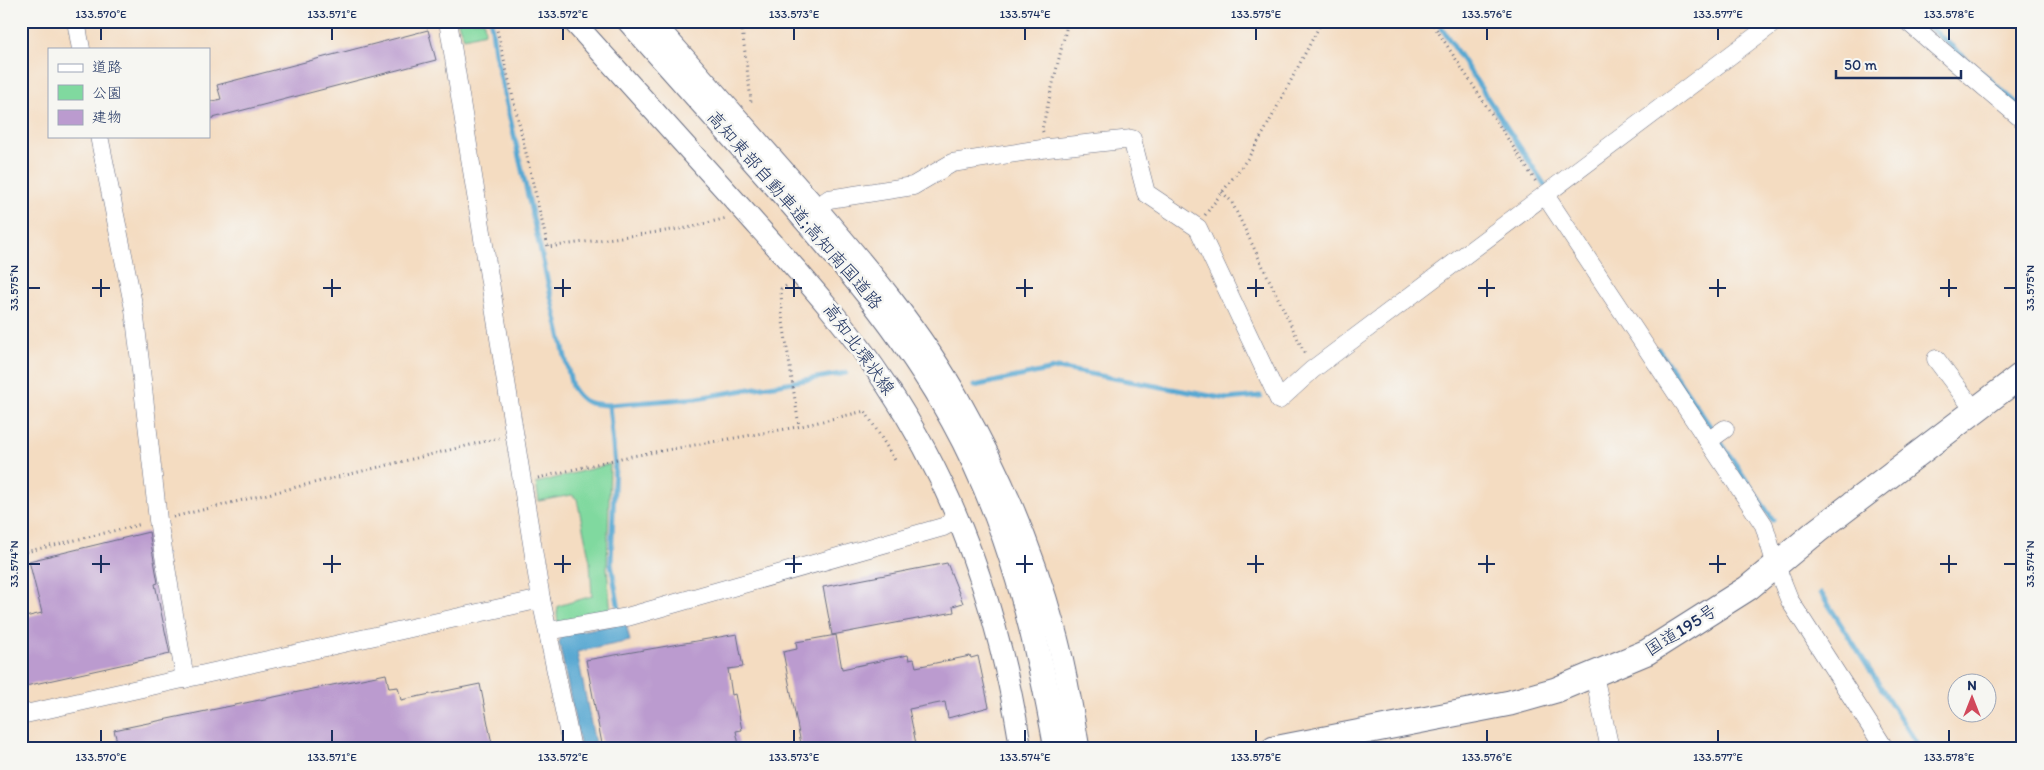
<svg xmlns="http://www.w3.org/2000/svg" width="2044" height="770" font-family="Itim,'Klee One',sans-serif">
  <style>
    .green { fill: #80d99f; stroke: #4e847e }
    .water { fill: #58a8d2; stroke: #3a6c98 }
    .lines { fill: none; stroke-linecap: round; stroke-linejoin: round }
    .stream { stroke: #58a8d2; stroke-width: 5 }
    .building { fill: #bb9bcf }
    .minor-casing { stroke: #676c81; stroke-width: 19 }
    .major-casing { stroke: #676c81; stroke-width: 23 }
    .highway-casing { stroke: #676c81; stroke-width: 27 }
    .path { stroke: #676c81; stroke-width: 3; stroke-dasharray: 1 4; stroke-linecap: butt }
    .minor { stroke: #fff; stroke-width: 18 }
    .major { stroke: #fff; stroke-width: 21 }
    .highway { stroke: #fff; stroke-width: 25 }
    .ticks { fill: none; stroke: #1b2f5e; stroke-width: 2 }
    .labels { text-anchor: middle; stroke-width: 5; stroke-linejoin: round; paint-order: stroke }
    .street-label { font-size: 18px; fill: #1b2f5e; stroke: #f6f6f2 }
    .neatline { fill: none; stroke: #1b2f5e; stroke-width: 2 }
    .ticks-label { font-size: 12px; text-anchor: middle; fill: #1b2f5e }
  </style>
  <rect width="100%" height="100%" fill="#f6f6f2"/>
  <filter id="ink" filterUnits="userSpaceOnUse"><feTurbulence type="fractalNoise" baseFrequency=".02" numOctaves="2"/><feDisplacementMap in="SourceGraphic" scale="10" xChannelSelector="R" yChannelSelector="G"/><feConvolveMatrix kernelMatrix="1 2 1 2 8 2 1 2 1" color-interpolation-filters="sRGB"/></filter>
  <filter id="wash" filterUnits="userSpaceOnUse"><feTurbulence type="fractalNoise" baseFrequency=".0096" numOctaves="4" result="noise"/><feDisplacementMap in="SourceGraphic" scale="20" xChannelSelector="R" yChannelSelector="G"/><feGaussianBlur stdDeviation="1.12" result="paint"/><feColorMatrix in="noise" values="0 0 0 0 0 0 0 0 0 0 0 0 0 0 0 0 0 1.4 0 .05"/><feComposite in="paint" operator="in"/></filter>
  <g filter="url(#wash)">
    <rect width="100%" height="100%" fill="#f4dcc1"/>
    <!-- green -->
    <g class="green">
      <path d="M457 21H484L485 33 464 38Z"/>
      <path d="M610 464 607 568 611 614 558 623 557 614 558 606 592 596 590 562 577 499 572 495 539 501 536 483Z"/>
    </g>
    <!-- water -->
    <path class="water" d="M626 623 630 641 577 652 596 749H581L559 642 562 634Z"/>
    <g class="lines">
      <!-- stream -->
      <g class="stream">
        <path d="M491 21 495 53 572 387C583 404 589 404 609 405L615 465 611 563 620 616"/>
        <path d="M1437 21 1548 190"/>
        <path d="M1923 21 2022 108"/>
        <path d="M1658 349 1773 520"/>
        <path d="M974 386 1058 368 1227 399 1260 396"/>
        <path d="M609 405 697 398 846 373"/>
        <path d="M1821 593 1920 749"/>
        <path d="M2014 749 2023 742"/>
      </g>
    </g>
    <g id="blocks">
      <!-- building -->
      <g class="building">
        <path d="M428 30 436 60 209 119V102L221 99 217 85Z"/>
        <path d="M149 532 158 583 155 584 170 654 21 687V618L42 613 29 561Z"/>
        <path d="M947 563 963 603 953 606 954 612 832 635 823 587Z"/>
        <path d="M737 634 743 667 728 669 732 695 735 694 742 730 736 731 740 749H603L586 660Z"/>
        <path d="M836 635 842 669 908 655 909 660 914 659 916 667 970 656 971 658 978 656 989 707 948 718 945 702 909 709 917 749H802L783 652 797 649 796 642Z"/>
        <path d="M386 674 389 688 398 687 401 700 480 684 493 749H119L114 730Z"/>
      </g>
    </g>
  </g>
  <g filter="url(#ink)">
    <use href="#blocks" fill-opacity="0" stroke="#676c81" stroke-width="1"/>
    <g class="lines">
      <!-- minor casing -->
      <g class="minor-casing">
        <g id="minor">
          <path d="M76 21 81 49"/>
          <path d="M448 21 541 599 572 749"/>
          <path d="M1907 21 2023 120"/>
          <path d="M99 136 134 309 158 520 185 679"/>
          <path d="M1545 195 1764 525 1776 566 1790 601 1885 749"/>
          <path d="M816 208 829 199 913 186 952 163 1048 148 1132 139 1146 193 1198 228 1279 400 1312 370 1776 21"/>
          <path d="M1936 359 1975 411"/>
          <path d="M1708 441 1725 429"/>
          <path d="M548 631 627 617 943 527 958 519"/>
          <path d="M1594 675 1610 749"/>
          <path d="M21 715 541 599"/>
        </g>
      </g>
      <!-- major casing -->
      <g class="major-casing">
        <g id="major">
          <path d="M573 21C631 85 688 149 746 213 796 269 846 323 887 386 960 495 1001 621 1021 749"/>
          <path d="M652 21C705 82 759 142 812 203 866 266 921 330 961 403 1001 474 1034 551 1055 630 1066 669 1072 709 1079 749"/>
        </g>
      </g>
      <!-- highway casing -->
      <g class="highway-casing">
        <g id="highway">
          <path d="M630 21C676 73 722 125 768 176 836 253 903 330 953 420 1009 521 1037 636 1057 749"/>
          <path d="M1274 749 1510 703 1556 690 1647 652 1748 588 1817 531 2023 374"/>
        </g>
      </g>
      <!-- path -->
      <g class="path">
        <path d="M495 21 548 247 687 228 727 218"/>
        <path d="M741 21 751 100 750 105"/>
        <path d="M1431 21 1536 182"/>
        <path d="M1043 132 1042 129 1068 21"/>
        <path d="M1222 192 1231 201 1237 213 1306 356"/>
        <path d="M1205 215 1248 158 1264 132 1322 21"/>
        <path d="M786 286 781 289 782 315 799 426"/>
        <path d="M538 478 621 458 797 427 865 411 895 460"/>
        <path d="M173 517 499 438"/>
        <path d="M21 553 142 524"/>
      </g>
      <!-- minor -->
      <use href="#minor" class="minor"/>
      <!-- major -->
      <use href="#major" class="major"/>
      <!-- highway -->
      <use href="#highway" class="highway"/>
    </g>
  </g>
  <!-- ticks -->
  <path class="ticks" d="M101 28V40M332 28V40M563 28V40M794 28V40M1025 28V40M1256 28V40M1487 28V40M1718 28V40M1949 28V40M101 279V297M332 279V297M563 279V297M794 279V297M1025 279V297M1256 279V297M1487 279V297M1718 279V297M1949 279V297M28 288H40M92 288H110M323 288H341M554 288H571M785 288H802M1016 288H1033M1247 288H1264M1478 288H1495M1709 288H1726M1940 288H1957M2004 288H2016M101 555V573M332 555V573M563 555V573M794 555V573M1025 555V573M1256 555V573M1487 555V573M1718 555V573M1949 555V573M28 564H40M92 564H110M323 564H341M554 564H571M785 564H802M1016 564H1033M1247 564H1264M1478 564H1495M1709 564H1726M1940 564H1957M2004 564H2016M101 730V742M332 730V742M563 730V742M794 730V742M1025 730V742M1256 730V742M1487 730V742M1718 730V742M1949 730V742"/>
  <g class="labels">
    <!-- street labels -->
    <g class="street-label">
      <text transform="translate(795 210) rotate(49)" y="6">高知東部自動車道;高知南国道路</text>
      <text transform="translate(859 349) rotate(54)" y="6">高知北環状線</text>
      <text transform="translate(1681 630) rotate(-32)" y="6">国道195号</text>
    </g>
  </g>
  <!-- margin -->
  <rect width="2044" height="770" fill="none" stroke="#f6f6f2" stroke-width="55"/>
  <!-- legend -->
  <rect x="48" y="48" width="162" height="90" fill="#f6f6f2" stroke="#9ea6b7"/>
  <rect x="58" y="64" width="25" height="8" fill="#ffffff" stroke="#9ea6b7"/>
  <text x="92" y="72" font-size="15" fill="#1b2f5e">道路</text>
  <rect x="58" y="85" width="25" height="15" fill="#80d99f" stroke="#9ea6b7"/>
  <text x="92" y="98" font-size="15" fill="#1b2f5e">公園</text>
  <rect x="58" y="110" width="25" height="15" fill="#bb9bcf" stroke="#9ea6b7"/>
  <text x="92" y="122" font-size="15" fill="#1b2f5e">建物</text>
  <!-- north arrow -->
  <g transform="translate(1972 698)"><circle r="24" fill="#f6f6f2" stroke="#9ea6b7"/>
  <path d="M0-4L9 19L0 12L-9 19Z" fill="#d1495b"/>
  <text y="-8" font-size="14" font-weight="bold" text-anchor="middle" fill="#1b2f5e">N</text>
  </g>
  <!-- scale -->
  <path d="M1836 70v8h125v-8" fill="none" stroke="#1b2f5e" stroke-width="2.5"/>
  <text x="1844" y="70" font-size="15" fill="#1b2f5e" stroke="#f6f6f2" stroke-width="4" paint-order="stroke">50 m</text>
  <rect x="28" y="28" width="1988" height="714" class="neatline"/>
  <g class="ticks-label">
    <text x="101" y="18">133.570°E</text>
    <text x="332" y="18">133.571°E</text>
    <text x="563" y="18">133.572°E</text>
    <text x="794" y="18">133.573°E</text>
    <text x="1025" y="18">133.574°E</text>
    <text x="1256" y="18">133.575°E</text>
    <text x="1487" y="18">133.576°E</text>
    <text x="1718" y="18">133.577°E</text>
    <text x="1949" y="18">133.578°E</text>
    <text transform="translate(14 288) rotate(-90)" y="4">33.575°N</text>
    <text transform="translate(2030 288) rotate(-90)" y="4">33.575°N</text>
    <text transform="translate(14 564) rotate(-90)" y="4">33.574°N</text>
    <text transform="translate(2030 564) rotate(-90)" y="4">33.574°N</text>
    <text x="101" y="761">133.570°E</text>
    <text x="332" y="761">133.571°E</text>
    <text x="563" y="761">133.572°E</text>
    <text x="794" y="761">133.573°E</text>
    <text x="1025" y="761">133.574°E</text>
    <text x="1256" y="761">133.575°E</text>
    <text x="1487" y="761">133.576°E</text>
    <text x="1718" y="761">133.577°E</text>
    <text x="1949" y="761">133.578°E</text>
  </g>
</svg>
